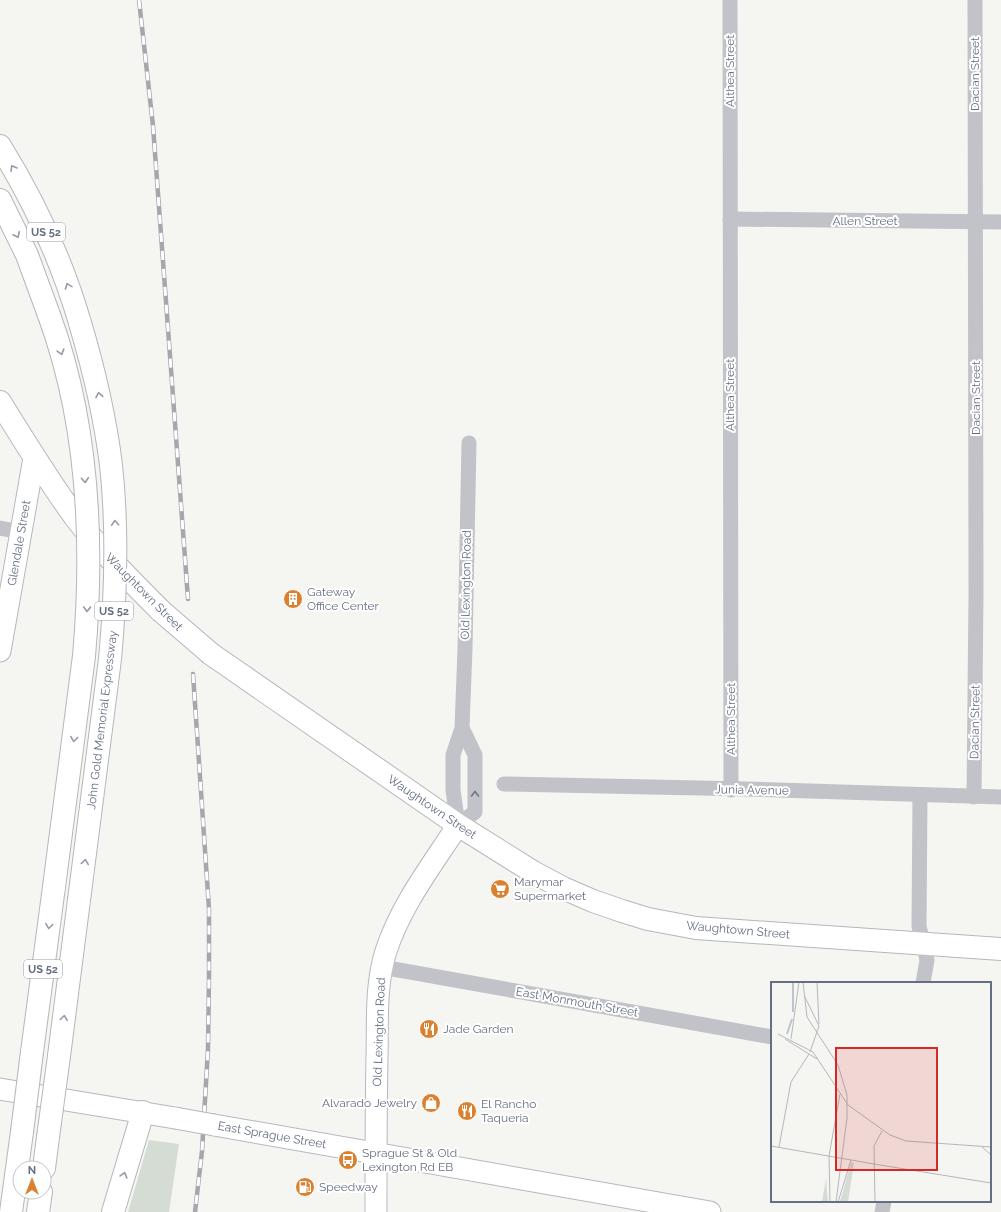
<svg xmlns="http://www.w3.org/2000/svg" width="1001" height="1212" font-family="Raleway,sans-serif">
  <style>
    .green { fill: #d5dcd4 }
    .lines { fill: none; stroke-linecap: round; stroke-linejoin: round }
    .secondary-casing { stroke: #b6b8be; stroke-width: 23 }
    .primary-casing { stroke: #b4b7bc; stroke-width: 24 }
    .highway-casing { stroke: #b4b6ba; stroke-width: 24 }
    .street { stroke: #c1c3c8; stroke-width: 15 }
    .secondary { stroke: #fff; stroke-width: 21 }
    .primary { stroke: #fff; stroke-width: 22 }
    .highway { stroke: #fff; stroke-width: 22 }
    .rail-casing { stroke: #a4a7ae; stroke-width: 4.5 }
    .rail { stroke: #fff; stroke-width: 3; stroke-dasharray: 9; stroke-linecap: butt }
    .secondary-bridge-casing { stroke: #b6b8be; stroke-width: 23; stroke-linecap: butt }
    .primary-bridge-casing { stroke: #b4b7bc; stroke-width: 24; stroke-linecap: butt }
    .highway-bridge-casing { stroke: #b4b6ba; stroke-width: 24; stroke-linecap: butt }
    .secondary-bridge { stroke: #fff; stroke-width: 21 }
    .primary-bridge { stroke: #fff; stroke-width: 22 }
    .highway-bridge { stroke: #fff; stroke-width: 22 }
    .oneway { stroke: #949aa8 }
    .oneway2 { stroke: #6b7386 }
    .labels { text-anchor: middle; stroke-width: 4; stroke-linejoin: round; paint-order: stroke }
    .shield { fill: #fff; stroke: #949aa8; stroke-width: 1 }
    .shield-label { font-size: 11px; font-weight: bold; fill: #666f82 }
    .street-label { font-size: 12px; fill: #666f82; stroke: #fff }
    .poi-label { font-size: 12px; fill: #666f82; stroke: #fff; text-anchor: start }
    .inset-river { fill: none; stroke: #bdc4cc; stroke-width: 2 }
    .inset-road { fill: none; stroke: #b3b8be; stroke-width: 1 }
    .view { fill: #d62828; fill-opacity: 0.15; stroke: #d62828; stroke-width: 2 }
    .inset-edge { fill: none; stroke: #666f82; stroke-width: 2 }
  </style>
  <rect width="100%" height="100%" fill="#f5f6f2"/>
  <!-- green -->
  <path class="green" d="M149 1140 179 1144 169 1212H128Z"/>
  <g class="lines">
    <!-- secondary casing -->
    <g class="secondary-casing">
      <g id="secondary">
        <path d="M0 651 34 458"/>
        <path d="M0 1089 175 1118"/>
        <path d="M214 1125 710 1212"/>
        <path d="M376 1212C376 1160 376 1109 377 1057 378 1022 375 986 386 951 401 905 432 865 458 825"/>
      </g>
    </g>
    <!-- primary casing -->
    <g class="primary-casing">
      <g id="primary">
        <path d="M0 402C24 441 48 480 75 517 101 551 131 581 161 611"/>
        <path d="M211 654 458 825 533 872 563 888 593 901 622 911 648 919 696 928 1001 949"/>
      </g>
    </g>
    <!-- highway casing -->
    <g class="highway-casing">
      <g id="highway">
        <path d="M0 146C34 201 62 261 80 323"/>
        <path d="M0 200 27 255 49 315"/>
        <path d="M32 1052 54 887"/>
        <path d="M59 1056 79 900"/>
        <path d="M44 1168 48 1137"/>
        <path d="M11 1212 22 1132"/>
        <path d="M38 1212 41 1192"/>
        <path d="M113 1212 143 1112"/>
      </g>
    </g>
    <!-- street -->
    <g class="street">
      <path d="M730 0 731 790"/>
      <path d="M730 219 1001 222"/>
      <path d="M0 528 21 532"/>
      <path d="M462 728 475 755V812L458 825 453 790V755L462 728 465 649 469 443"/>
      <path d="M504 784 747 789 1001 797"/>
      <path d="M920 795 919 926 927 960 923 983"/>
      <path d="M974 797 976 595 975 0"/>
      <path d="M382 967 772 1037"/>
      <path d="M882 1212 884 1201"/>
    </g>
    <!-- secondary -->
    <use href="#secondary" class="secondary"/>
    <!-- primary -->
    <use href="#primary" class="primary"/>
    <!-- highway -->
    <use href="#highway" class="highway"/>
    <!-- rail casing -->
    <g class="rail-casing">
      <g id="rail">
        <path d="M139 0 153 126 188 599"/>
        <path d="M193 674 209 909V976L208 1049 202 1151 195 1212"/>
      </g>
    </g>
    <!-- rail -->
    <use href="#rail" class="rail"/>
    <!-- secondary-bridge casing -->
    <g class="secondary-bridge-casing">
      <path id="secondary-bridge" d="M175 1118 214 1125"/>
    </g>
    <!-- primary-bridge casing -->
    <g class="primary-bridge-casing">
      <path id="primary-bridge" d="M161 611 211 654"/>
    </g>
    <!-- highway-bridge casing -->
    <g class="highway-bridge-casing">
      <g id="highway-bridge">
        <path d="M49 315C89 424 94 542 84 656L54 887"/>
        <path d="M79 900 110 659C116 594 118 529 111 465 105 417 94 370 80 323"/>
        <path d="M22 1132 32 1052"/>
        <path d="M48 1137 59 1056"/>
      </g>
    </g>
    <!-- secondary-bridge -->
    <use href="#secondary-bridge" class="secondary-bridge"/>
    <!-- primary-bridge -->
    <use href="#primary-bridge" class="primary-bridge"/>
    <!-- highway-bridge -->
    <use href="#highway-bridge" class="highway-bridge"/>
  </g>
  <!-- one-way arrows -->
  <defs><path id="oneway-chevron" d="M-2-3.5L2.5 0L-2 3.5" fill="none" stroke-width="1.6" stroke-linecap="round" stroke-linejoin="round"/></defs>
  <g class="oneway">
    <use href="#oneway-chevron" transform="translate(13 168) rotate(-120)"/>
    <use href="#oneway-chevron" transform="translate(17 235) rotate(64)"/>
    <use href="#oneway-chevron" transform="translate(68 286) rotate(-110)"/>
    <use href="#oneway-chevron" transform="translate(61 352) rotate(74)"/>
    <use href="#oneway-chevron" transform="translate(99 395) rotate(-101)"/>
    <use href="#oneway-chevron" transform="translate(85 480) rotate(86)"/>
    <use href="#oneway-chevron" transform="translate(115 523) rotate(-93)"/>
    <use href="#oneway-chevron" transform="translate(87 609) rotate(92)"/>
    <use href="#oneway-chevron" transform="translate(74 739) rotate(98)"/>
    <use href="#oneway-chevron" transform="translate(85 862) rotate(-82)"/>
    <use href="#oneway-chevron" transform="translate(49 926) rotate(98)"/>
    <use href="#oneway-chevron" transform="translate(64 1018) rotate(-82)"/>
    <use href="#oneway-chevron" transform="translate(124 1175) rotate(-74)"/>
  </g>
  <use class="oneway2" href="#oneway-chevron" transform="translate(475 794) rotate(-90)"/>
  <!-- icons -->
  <defs>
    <g id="building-disc" transform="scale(1)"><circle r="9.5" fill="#d98130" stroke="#fff"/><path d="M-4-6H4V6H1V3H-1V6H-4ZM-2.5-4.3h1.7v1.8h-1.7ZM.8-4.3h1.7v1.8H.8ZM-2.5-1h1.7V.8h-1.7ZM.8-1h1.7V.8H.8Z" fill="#fff"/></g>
    <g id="supermarket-disc" transform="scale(1)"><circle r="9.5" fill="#d98130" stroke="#fff"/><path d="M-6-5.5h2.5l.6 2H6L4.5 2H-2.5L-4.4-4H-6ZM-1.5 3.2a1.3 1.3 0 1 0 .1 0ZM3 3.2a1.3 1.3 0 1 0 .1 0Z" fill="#fff"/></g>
    <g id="restaurant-disc" transform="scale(1)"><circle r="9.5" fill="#d98130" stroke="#fff"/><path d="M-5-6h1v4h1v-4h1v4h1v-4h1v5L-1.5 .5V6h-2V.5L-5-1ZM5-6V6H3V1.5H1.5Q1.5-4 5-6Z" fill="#fff"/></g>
    <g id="shop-disc" transform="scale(1)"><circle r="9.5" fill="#d98130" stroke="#fff"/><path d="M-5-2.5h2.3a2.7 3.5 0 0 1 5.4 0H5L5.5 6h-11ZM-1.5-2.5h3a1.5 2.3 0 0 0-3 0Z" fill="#fff"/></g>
    <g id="bus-disc" transform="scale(1)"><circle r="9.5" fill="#d98130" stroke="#fff"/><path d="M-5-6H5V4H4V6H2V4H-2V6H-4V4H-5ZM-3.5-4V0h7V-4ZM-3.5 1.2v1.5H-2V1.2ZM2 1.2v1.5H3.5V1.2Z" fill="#fff"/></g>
    <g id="fuel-disc" transform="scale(1)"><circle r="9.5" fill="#d98130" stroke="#fff"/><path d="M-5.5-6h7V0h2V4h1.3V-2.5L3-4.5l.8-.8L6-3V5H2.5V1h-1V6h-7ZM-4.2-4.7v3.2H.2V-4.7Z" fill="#fff"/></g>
  </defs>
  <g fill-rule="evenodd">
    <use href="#building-disc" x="293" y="599"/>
    <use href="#supermarket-disc" x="500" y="889"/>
    <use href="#restaurant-disc" x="429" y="1029"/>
    <use href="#shop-disc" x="431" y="1103"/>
    <use href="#restaurant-disc" x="467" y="1111"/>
    <use href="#bus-disc" x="348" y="1160"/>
    <use href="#fuel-disc" x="305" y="1187"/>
  </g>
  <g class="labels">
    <!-- shield labels -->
    <g class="shield">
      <rect x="27" y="223" width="38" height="18" rx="3"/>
      <rect x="95" y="602" width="38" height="18" rx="3"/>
      <rect x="24" y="960" width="38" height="18" rx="3"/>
    </g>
    <g class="shield-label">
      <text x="46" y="236">US 52</text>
      <text x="114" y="615">US 52</text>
      <text x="43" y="973">US 52</text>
    </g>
    <!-- street labels -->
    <g class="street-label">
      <text transform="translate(730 71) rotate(-90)" y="4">Althea Street</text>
      <text transform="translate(975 74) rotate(-90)" y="4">Dacian Street</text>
      <text x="865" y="225">Allen Street</text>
      <text transform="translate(730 395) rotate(-90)" y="4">Althea Street</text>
      <text transform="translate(976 398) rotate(-90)" y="4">Dacian Street</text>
      <text transform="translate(19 543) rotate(-80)" y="4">Glendale Street</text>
      <text transform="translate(466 585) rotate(-89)" y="4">Old Lexington Road</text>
      <text transform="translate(144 592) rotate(45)" y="4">Waughtown Street</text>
      <text transform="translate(731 719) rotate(-90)" y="4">Althea Street</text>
      <text transform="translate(102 720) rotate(-83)" y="4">John Gold Memorial Expressway</text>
      <text transform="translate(975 722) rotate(-89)" y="4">Dacian Street</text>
      <text transform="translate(752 790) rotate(1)" y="4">Junia Avenue</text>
      <text transform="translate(432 807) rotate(34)" y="4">Waughtown Street</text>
      <text transform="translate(738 930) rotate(5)" y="4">Waughtown Street</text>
      <text transform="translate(577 1002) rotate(10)" y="4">East Monmouth Street</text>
      <text transform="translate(379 1032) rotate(-88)" y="4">Old Lexington Road</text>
      <text transform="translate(272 1135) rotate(10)" y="4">East Sprague Street</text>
    </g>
    <!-- poi labels -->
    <g class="poi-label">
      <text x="307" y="596">Gateway<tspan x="307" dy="14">Office Center</tspan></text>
      <text x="514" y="886">Marymar<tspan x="514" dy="14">Supermarket</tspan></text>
      <text x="443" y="1033">Jade Garden</text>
      <text x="417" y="1107" text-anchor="end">Alvarado Jewelry</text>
      <text x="481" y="1108">El Rancho<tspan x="481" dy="14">Taqueria</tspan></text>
      <text x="362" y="1157">Sprague St &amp; Old<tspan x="362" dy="14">Lexington Rd EB</tspan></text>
      <text x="319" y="1191">Speedway</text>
    </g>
  </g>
  <!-- overview -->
  <g transform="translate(771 982)">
    <rect width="220" height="220" fill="#f5f6f2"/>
    <path d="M80 180 83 181 77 220H69ZM55 196 57 220H51Z" fill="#d5dcd4"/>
    <path class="inset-river" d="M22 30V0M16 52 21 37"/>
    <path class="inset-road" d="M32 0 36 35 67 83 76 113V136L65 220M46 0 48 42M34 15 48 44M7 52 42 70 77 123 119 153 135 159 220 165M14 57 46 77M20 57 28 0M39 70 48 44M0 164 103 182M8 165 20 100 38 72M211 165 220 173M58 174 69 112M58 174 59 220M103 182 220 201M67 220 80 178M104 220 103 164 111 149"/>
    <path class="view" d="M65 66H166V188H65Z"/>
    <rect width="220" height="220" class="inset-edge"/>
  </g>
  <!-- north arrow -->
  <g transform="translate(32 1180)"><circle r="19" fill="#ffffff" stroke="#c2c5cd"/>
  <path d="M0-3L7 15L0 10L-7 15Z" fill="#d98130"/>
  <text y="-6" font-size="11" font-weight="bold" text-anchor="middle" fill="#666f82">N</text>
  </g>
</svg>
